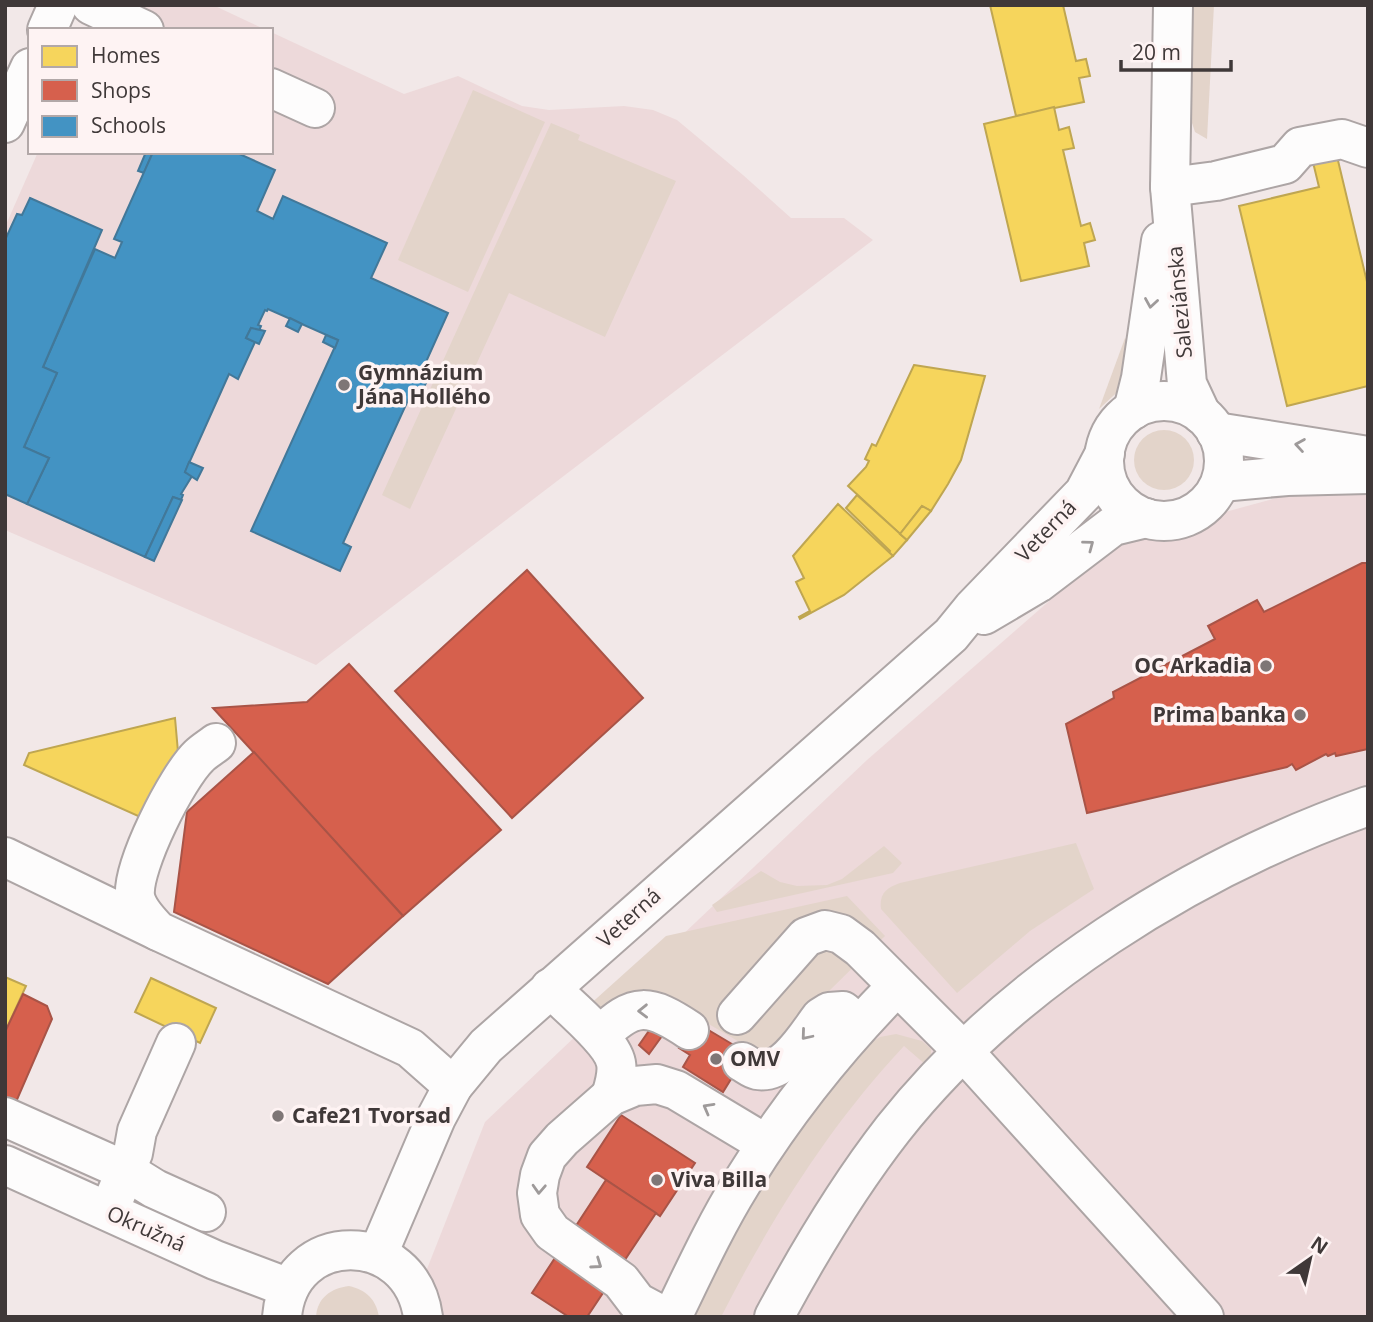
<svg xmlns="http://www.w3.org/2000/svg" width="1373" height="1322" font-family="'Open Sans',sans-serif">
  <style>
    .built { fill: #edd9da }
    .green { fill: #e3d4ca }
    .homes { fill: #f6d55c; stroke: #bfa651; stroke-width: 2 }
    .shops { fill: #d6604d; stroke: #a95447; stroke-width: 2 }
    .schools { fill: #4393c3; stroke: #427899; stroke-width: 2 }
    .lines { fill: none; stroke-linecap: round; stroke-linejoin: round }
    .minor-casing { stroke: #ada5a5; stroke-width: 42 }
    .minor { stroke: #fdfcfc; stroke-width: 38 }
    .oneway { stroke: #9e9a9a }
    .poi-dot { fill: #7e7676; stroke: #fef3f3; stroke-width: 2.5 }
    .labels { text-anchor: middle; stroke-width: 7; stroke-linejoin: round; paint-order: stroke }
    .street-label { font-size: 21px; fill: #3f3838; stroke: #fef3f3 }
    .poi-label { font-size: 21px; font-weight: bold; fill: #3f3838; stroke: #fef3f3; text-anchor: start }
  </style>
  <rect width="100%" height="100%" fill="#f2e8e8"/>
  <!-- built -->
  <g class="built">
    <path d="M108 5H213L266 30H96Z"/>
    <path d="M271 32 404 94 458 76 522 106 549 110 624 106 653 110 677 120 743 175 791 218H844L873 240 316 665 5 530V227L38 152H271Z"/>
    <path d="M1368 486V1317H408L485 1122 867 760 1118 541 1299 492Z"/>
  </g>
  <!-- green -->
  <g class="green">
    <path d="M1190 5H1214L1207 139 1195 132 1191 120Z"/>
    <path d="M473 90 545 122 468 292 398 260Z"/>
    <path d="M551 123 580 135 578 140 676 181 605 337 509 293 410 509 382 495Z"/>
    <path d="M1125 338 1135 352 1125 385 1099 409Z"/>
    <circle cx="1164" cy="460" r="30"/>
    <path d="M1076 843 1094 889 1030 931 957 993 881 909C879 894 886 888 900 883Z"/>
    <path d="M884 846 902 863 893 873 717 912 712 905 761 871 780 882 797 886 827 885 842 879Z"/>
    <path d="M847 896 885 936 829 991 775 1054H760L683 1009 599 1018 587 1007 666 936Z"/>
    <path d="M896 1034 922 1041 931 1049V1057L926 1065 904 1046C829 1126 771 1219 721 1317H693L739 1225 790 1145 853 1060 867 1045 880 1037Z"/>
    <path d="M349 1286C366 1290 376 1299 379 1317H316C317 1298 331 1288 349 1286Z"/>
  </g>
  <!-- homes -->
  <g class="homes">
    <path d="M1063 5 1076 61 1086 59 1090 76 1079 78 1084 102 1016 116 990 5Z"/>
    <path d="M1054 107 1059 130 1069 127 1074 148 1063 150 1081 226 1090 223 1095 240 1084 243 1089 266 1021 281 984 124Z"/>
    <path d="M1335 148 1368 286V386L1287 406 1239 206 1319 187 1311 154Z"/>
    <path d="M914 365 985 376 961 460 948 484 931 511 922 506 900 534 848 486 866 467 869 461 865 459 872 444 876 446Z"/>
    <path d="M857 495 907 540 893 556 889 553 890 551 846 508Z"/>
    <path d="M838 504 893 556 844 595 800 619 799 617 810 611 796 582 804 578 793 556Z"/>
    <path d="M922 506 931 511 907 540 900 534Z"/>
    <path d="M175 718 178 752 147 820 24 765 29 753Z"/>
    <path d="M5 977 26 986 5 1032Z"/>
    <path d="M151 978 216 1008 200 1043 135 1012Z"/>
  </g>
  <!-- shops -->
  <g class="shops">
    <path d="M1362 563H1368V749L1336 756 1335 753 1328 756 1326 754 1296 770 1292 764 1287 767 1087 813 1066 724 1114 698 1113 692 1215 639 1208 626 1257 600 1264 612Z"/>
    <path d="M527 570 643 698 512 818 395 691Z"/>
    <path d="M349 664 501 830 403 916 213 708 307 702Z"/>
    <path d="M254 752 403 916 328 984 174 912 187 812Z"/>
    <path d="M23 994 47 1006 52 1019 16 1102 5 1097V1032Z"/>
    <path d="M695 1022 747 1053 723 1092 683 1067 690 1055 679 1048Z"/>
    <path d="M651 1028 662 1036 649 1054 639 1045Z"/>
    <path d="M621 1115 695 1163 660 1216 587 1167Z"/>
    <path d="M606 1180 656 1213 587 1317H569L532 1293Z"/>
  </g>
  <!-- schools -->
  <g class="schools">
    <path d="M146 152H153L144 173 138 171Z"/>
    <path d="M153 152H235L275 170 257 211 273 219 283 196 387 243 371 278 448 313 421 373 429 377 417 401 409 398 343 543 351 547 340 571 251 531 338 340 268 309 267 311 265 310 258 325 261 326 259 331 251 328 246 338 255 342 238 379 229 374 185 472 192 476 181 494 183 495 181 500 173 497 145 557 27 504 49 458 24 447 57 373 43 367 95 249 115 258 122 242 114 239Z"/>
    <path d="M30 198 102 230 43 367 57 373 24 447 49 458 27 504 5 494V240L17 214 22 215Z"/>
    <path d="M290 318 302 324 298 332 286 326Z"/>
    <path d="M251 328 265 331 259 344 246 338Z"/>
    <path d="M326 335 338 340 335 348 323 342Z"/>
    <path d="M189 462 203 468 197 480 185 472Z"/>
    <path d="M173 497 182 500 154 561 145 557Z"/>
  </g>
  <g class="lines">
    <!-- minor casing -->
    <g class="minor-casing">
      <g id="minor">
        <path d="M91 5 144 30"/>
        <path d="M1173 5 1170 187 1187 384 1201 414"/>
        <path d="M47 30 58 5"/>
        <path d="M271 88 315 108"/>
        <path d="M5 123 30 68"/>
        <path d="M1170 187 1216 181 1285 164 1300 147 1342 139 1368 148"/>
        <circle cx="1164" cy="461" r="60"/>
        <path d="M1133 410 1141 378 1161 241"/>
        <path d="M1216 432 1368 456"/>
        <path d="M1221 482 1287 476 1368 474"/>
        <path d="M984 615 1038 583 1113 526 1146 518"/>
        <path d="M216 743C211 747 204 751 199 756 177 777 132 866 135 896 137 910 149 921 158 931L410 1048 453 1086"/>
        <path d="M5 857 158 931"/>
        <path d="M550 988C567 1005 612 1041 616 1063 618 1074 614 1086 611 1096"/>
        <path d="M737 1015 806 937 825 930 841 934 860 948 964 1052 1204 1317"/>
        <path d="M600 1036C634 1001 650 1004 689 1030"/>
        <path d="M742 1062C746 1064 752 1069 757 1070 785 1075 807 1035 821 1017L829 1012 843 1011 859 1025"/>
        <path d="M5 1117 126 1171 155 1189 206 1212"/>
        <path d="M5 1165 215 1260 289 1288"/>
        <path d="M116 1194 133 1153 137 1131 176 1043"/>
        <path d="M378 1254 436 1118 453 1086 486 1046 951 635 973 608 1084 493 1105 453"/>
        <path d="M282 1317C289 1228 411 1228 423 1317"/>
        <path d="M665 1317 637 1302 621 1281 552 1232 540 1215 537 1193 540 1175 547 1156 562 1139 611 1096 635 1086 657 1084 676 1090 766 1144"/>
        <path d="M672 1317C694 1272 715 1226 741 1184 785 1112 838 1046 897 986"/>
        <path d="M774 1317C809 1252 847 1188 893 1129 1009 982 1192 868 1368 806"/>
      </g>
    </g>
    <!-- minor -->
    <use href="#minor" class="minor"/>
  </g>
  <!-- one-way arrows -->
  <defs><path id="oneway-chevron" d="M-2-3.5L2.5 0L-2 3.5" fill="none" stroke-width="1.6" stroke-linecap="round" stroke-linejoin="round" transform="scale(1.75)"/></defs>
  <g class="oneway">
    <use href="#oneway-chevron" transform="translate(1151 303) rotate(99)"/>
    <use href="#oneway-chevron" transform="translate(1300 445) rotate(-171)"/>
    <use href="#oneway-chevron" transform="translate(1089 545) rotate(-37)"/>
    <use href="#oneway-chevron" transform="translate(643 1011) rotate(179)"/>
    <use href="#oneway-chevron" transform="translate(806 1035) rotate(130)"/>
    <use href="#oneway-chevron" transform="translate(708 1108) rotate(-151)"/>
    <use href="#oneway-chevron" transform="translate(539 1189) rotate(93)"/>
    <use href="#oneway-chevron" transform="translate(597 1264) rotate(35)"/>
  </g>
  <!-- markers -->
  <g class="poi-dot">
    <circle cx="344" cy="385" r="7"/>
    <circle cx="1266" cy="666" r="7"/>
    <circle cx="1300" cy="715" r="7"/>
    <circle cx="716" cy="1059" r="7"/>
    <circle cx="278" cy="1116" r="7"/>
    <circle cx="657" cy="1180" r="7"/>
  </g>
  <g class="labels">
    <!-- street labels -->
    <g class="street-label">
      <text transform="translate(1180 302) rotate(-95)" y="7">Saleziánska</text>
      <text transform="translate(1046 531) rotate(-46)" y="7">Veterná</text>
      <text transform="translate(629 918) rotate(-42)" y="7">Veterná</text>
      <text transform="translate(146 1229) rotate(24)" y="7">Okružná</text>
    </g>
    <!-- poi labels -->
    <g class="poi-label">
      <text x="358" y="380">Gymnázium<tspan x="358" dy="24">Jána Hollého</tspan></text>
      <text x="1252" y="673" text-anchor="end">OC Arkadia</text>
      <text x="1286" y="722" text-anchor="end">Prima banka</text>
      <text x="730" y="1066">OMV</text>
      <text x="292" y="1123">Cafe21 Tvorsad</text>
      <text x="671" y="1187">Viva Billa</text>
    </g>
  </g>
  <!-- border -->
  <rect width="1373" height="1322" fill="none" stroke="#3f3838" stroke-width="14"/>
  <!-- legend -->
  <rect x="28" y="28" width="245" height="126" fill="#fef3f3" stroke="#b2a8a8" stroke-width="2"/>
  <rect x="42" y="46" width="35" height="21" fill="#f6d55c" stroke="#b2a8a8" stroke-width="2"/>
  <text x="91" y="63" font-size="21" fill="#3f3838">Homes</text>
  <rect x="42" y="80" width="35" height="21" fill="#d6604d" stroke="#b2a8a8" stroke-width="2"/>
  <text x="91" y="98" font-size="21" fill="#3f3838">Shops</text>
  <rect x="42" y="116" width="35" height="21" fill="#4393c3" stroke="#b2a8a8" stroke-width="2"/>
  <text x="91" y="133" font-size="21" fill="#3f3838">Schools</text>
  <!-- north arrow -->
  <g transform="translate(1310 1259) rotate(34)" stroke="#fef3f3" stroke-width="5" paint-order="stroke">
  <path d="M0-5L12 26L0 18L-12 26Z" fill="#3f3838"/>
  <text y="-10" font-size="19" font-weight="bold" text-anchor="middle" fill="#3f3838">N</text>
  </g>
  <!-- scale -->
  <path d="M1121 60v10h110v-10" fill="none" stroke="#3f3838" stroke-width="3.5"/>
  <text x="1132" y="60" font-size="21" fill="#3f3838" stroke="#fef3f3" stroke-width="5" paint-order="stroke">20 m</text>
</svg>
